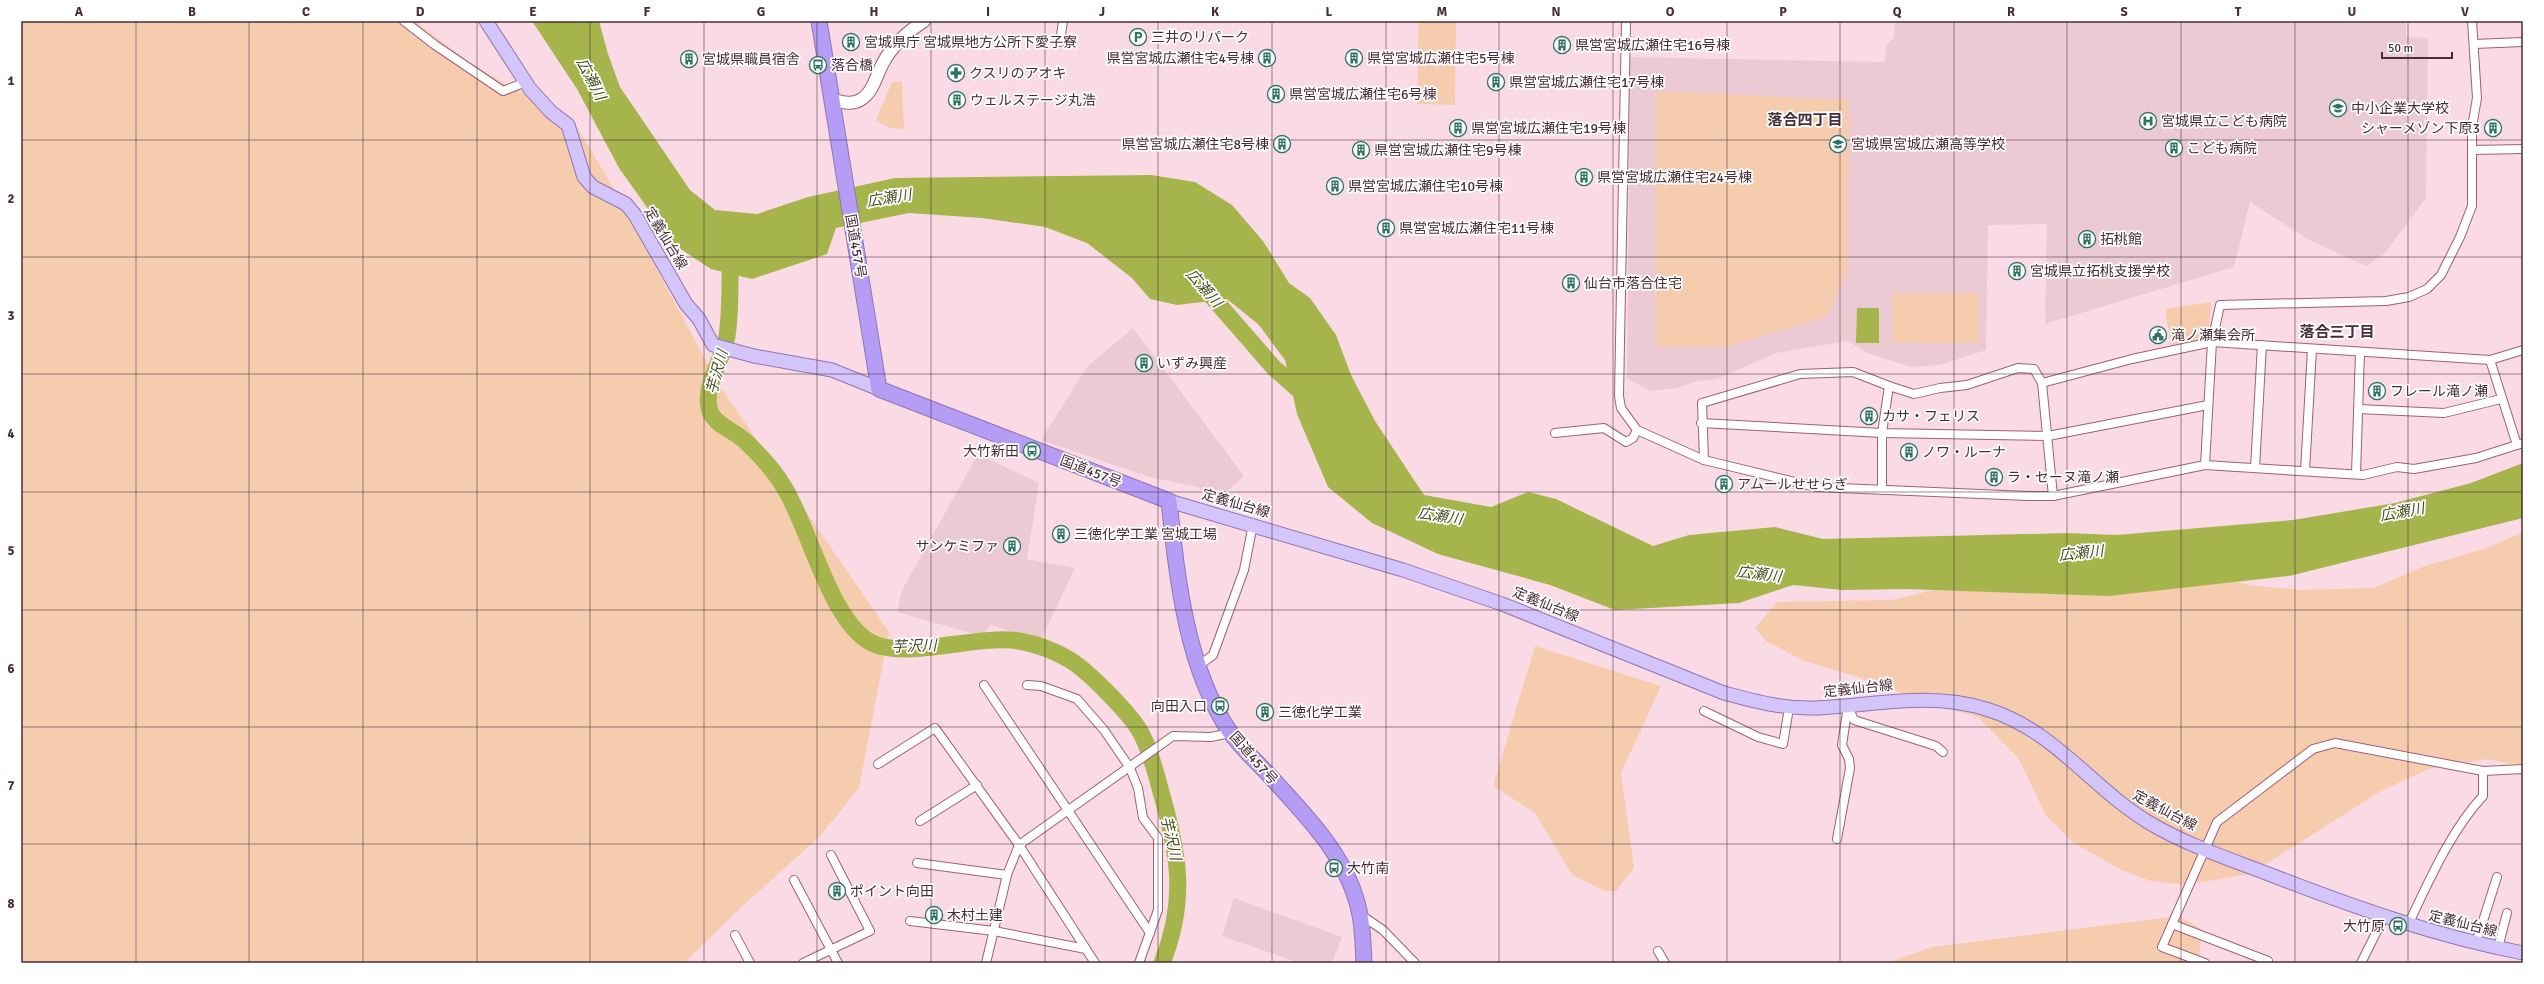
<svg xmlns="http://www.w3.org/2000/svg" width="2544" height="984" font-family="Signika,'Noto Sans JP',sans-serif">
  <style>
    .built { fill: #ebcad4 }
    .green { fill: #f6ccaf }
    .water { fill: #a5b44b }
    .lines { fill: none; stroke-linecap: round; stroke-linejoin: round }
    .river { stroke: #a5b44b; stroke-width: 17 }
    .street-casing { stroke: #a05f77; stroke-width: 10 }
    .secondary-casing { stroke: #a05f77; stroke-width: 14 }
    .primary-casing { stroke: #8f75b2; stroke-width: 15 }
    .highway-casing { stroke: #8f75b2; stroke-width: 17 }
    .street { stroke: #fff; stroke-width: 8 }
    .secondary { stroke: #fff; stroke-width: 12 }
    .primary { stroke: #d3c4f9; stroke-width: 13 }
    .highway { stroke: #b59cf5; stroke-width: 15 }
    .grid { fill: none; stroke: #482c36; stroke-width: 1; stroke-opacity: 0.55 }
    .labels { text-anchor: middle; stroke-width: 3.5; stroke-linejoin: round; paint-order: stroke }
    .poi-label { font-size: 14px; fill: #482c36; stroke: #fff; text-anchor: start }
    .street-label { font-size: 14px; fill: #482c36; stroke: #fff }
    .water-label { font-size: 15px; font-style: italic; fill: #484e24; stroke: #fff }
    .neighbourhood-label { font-size: 15px; font-weight: bold; fill: #482c36; stroke: #fff }
    .neatline { fill: none; stroke: #482c36; stroke-width: 1.5 }
    .grid-label { font-size: 13px; text-anchor: middle; font-weight: bold; fill: #482c36 }
  </style>
  <rect width="100%" height="100%" fill="#fadbe5"/>
  <!-- built -->
  <g class="built">
    <path d="M1922 21H2406V37L2428 38 2426 198 2384 254 2366 266 2309 240 2250 202 2234 267 2045 324 2047 224 1988 225 1986 350 1940 365 1911 367 1867 353 1848 341 1776 353 1717 379 1694 382 1677 388 1650 391 1627 378 1630 57 1885 62 1886 46 1894 37 1895 22Z"/>
    <path d="M1133 328 1244 476 1225 493 1149 477 1041 440 1087 367Z"/>
    <path d="M978 454 1039 483 1027 559 1075 568 1040 642 991 625 981 636 897 612 902 590Z"/>
    <path d="M1234 898 1342 937 1332 963H1299L1222 936Z"/>
  </g>
  <!-- green -->
  <g class="green">
    <path d="M21 21H415L467 61 511 87 571 117 610 182 719 385 889 632 859 788 820 836 746 903 684 963H21Z"/>
    <path d="M1419 21H1456L1455 105 1417 104Z"/>
    <path d="M892 82H902L904 129 889 128 876 120Z"/>
    <path d="M1656 91 1849 100 1848 271 1826 317 1724 347H1656Z"/>
    <path d="M1892 293 1979 294V343L1892 342Z"/>
    <path d="M2211 302 2208 339 2171 346 2165 309Z"/>
    <path d="M2523 532V766L2488 759 2429 769 2381 791 2250 874 2184 885 2151 881 2121 870 2074 843 2046 816 2019 759 1978 717 1914 699 1881 684 1804 661 1766 641 1755 628 1777 602 1892 600 1950 586 2209 574 2249 585 2302 590 2373 588 2425 566 2487 548Z"/>
    <path d="M1535 646 1661 686 1621 773 1634 868 1616 891H1605L1572 875 1535 813 1493 786Z"/>
    <path d="M2179 916 2201 929 2199 963H1886L1932 947Z"/>
  </g>
  <!-- water -->
  <g class="water">
    <path d="M532 21H599L608 54 620 87 690 190 715 210 757 214 808 197 895 178 1151 175 1195 182 1232 205 1263 241 1289 283 1310 298 1336 335 1351 375 1375 421 1424 495 1491 507 1528 492 1556 499 1653 546 1689 535 1775 527 1823 539 2068 533 2116 535 2293 520 2395 503 2471 483 2523 463V518L2289 576 2109 596 1907 589 1842 590 1793 585 1739 603 1615 610 1550 585 1438 554 1372 523 1328 487 1297 414 1285 360 1259 325 1227 299 1177 305 1150 299 1132 278 1087 243 1045 227 982 218 909 213 836 228 827 254 752 279 711 269 673 244 619 168 577 89Z"/>
    <path d="M1857 308H1879V343H1856Z"/>
  </g>
  <g class="lines">
    <!-- river -->
    <g class="river">
      <path d="M730 251C730 279 731 309 727 336 723 360 704 384 709 408 712 424 735 431 745 441 759 454 774 470 784 487 809 527 830 620 870 642 903 661 978 634 1019 641 1036 644 1055 651 1070 660 1088 671 1133 716 1142 735 1151 753 1156 773 1161 792 1179 854 1187 901 1162 963"/>
      <path d="M1200 283 1274 368 1307 397"/>
    </g>
    <!-- street casing -->
    <g class="street-casing">
      <g id="street">
        <path d="M404 21 435 45 503 91 526 82"/>
        <path d="M1626 21 1619 396 1621 408 1637 430 1704 460 1816 487 2028 496H2053L2205 465 2363 475 2397 467 2414 469 2476 458 2523 443"/>
        <path d="M1060 42 1063 21"/>
        <path d="M2474 44 2523 42"/>
        <path d="M2472 150 2523 149"/>
        <path d="M2490 360 2517 445"/>
        <path d="M2042 383 2132 359 2212 342 2490 360 2523 350"/>
        <path d="M1889 386 1914 394 1940 388 1967 385 2018 368 2034 369 2042 383 2053 496"/>
        <path d="M2358 409 2444 413 2501 399"/>
        <path d="M1701 423 1882 433 2048 436 2208 405"/>
        <path d="M1555 433 1604 428 1626 442 1633 438 1637 430"/>
        <path d="M1704 460 1702 403 1800 374 1853 372 1889 386 1882 433V490"/>
        <path d="M2205 465 2212 342 2220 305 2386 301 2409 297 2427 289 2441 275 2460 237 2472 206V127L2477 98 2472 21"/>
        <path d="M2255 468 2262 345"/>
        <path d="M2305 471 2312 349"/>
        <path d="M2356 474 2360 352"/>
        <path d="M1197 667 1213 655 1244 570 1253 524"/>
        <path d="M984 685 1150 933"/>
        <path d="M1027 685 1041 686 1077 699 1104 730 1130 768 1138 788 1143 818 1158 838V910L1139 963"/>
        <path d="M1848 707 1854 720 1936 746 1943 752"/>
        <path d="M1704 711 1758 737 1783 744 1789 708"/>
        <path d="M878 764 935 728 1019 845 1095 963"/>
        <path d="M920 821 977 785"/>
        <path d="M1837 839 1850 768 1849 759 1842 745 1848 706"/>
        <path d="M917 863 1007 875"/>
        <path d="M794 880 838 963"/>
        <path d="M1361 915 1383 930 1415 963"/>
        <path d="M910 921 994 931 1086 949"/>
        <path d="M2172 924 2268 961"/>
        <path d="M2408 925C2428 883 2451 830 2483 796V771"/>
        <path d="M735 935 750 963"/>
        <path d="M2476 943 2497 877"/>
        <path d="M2498 948 2507 913"/>
        <path d="M1658 951 1665 963"/>
        <path d="M803 963 870 931 831 855"/>
        <path d="M986 963 1007 875 1019 845 1173 736 1211 737 1230 733"/>
        <path d="M2205 963 2162 947 2217 822 2313 749 2335 743 2483 771 2523 769"/>
        <path d="M2361 963 2384 917"/>
      </g>
    </g>
    <!-- secondary casing -->
    <g class="secondary-casing">
      <path id="secondary" d="M833 100C842 102 852 105 860 100 873 93 876 76 883 63 892 46 907 32 924 21"/>
    </g>
    <!-- primary casing -->
    <g class="primary-casing">
      <g id="primary">
        <path d="M486 21 530 89 551 112 568 125 584 177 593 187 626 204 635 215 686 304 699 319 713 345 754 356 832 370 879 389"/>
        <path d="M1169 501 1403 570 1502 604 1724 693C1754 701 1783 709 1814 708 1872 706 1928 691 1986 709 2055 730 2088 785 2148 822 2186 845 2230 859 2271 875 2354 907 2435 936 2523 953"/>
      </g>
    </g>
    <!-- highway casing -->
    <g class="highway-casing">
      <path id="highway" d="M819 21 879 389 1169 501C1177 577 1186 668 1230 732 1241 748 1256 761 1269 775 1306 816 1349 857 1360 915 1363 930 1363 947 1364 963"/>
    </g>
    <!-- street -->
    <use href="#street" class="street"/>
    <!-- secondary -->
    <use href="#secondary" class="secondary"/>
    <!-- primary -->
    <use href="#primary" class="primary"/>
    <!-- highway -->
    <use href="#highway" class="highway"/>
  </g>
  <!-- grid -->
  <path class="grid" d="M136 21V963M249 21V963M363 21V963M477 21V963M590 21V963M704 21V963M817 21V963M931 21V963M1045 21V963M1158 21V963M1272 21V963M1386 21V963M1499 21V963M1613 21V963M1727 21V963M1840 21V963M1954 21V963M2067 21V963M2181 21V963M2295 21V963M2408 21V963M21 140H2523M21 257H2523M21 374H2523M21 492H2523M21 610H2523M21 727H2523M21 844H2523"/>
  <!-- icons -->
  <defs>
    <g id="parking-ring" transform="scale(0.9)"><circle r="9.5" fill="#fff" stroke="#307364" stroke-width="1.5"/><path d="M-3.5-5.5H1a3.5 3.5 0 0 1 0 7H-1V5.5H-3.5ZM-1-3.4V-.6H.8a1.4 1.4 0 0 0 0-2.8Z" fill="#307364"/></g>
    <g id="building-ring" transform="scale(0.9)"><circle r="9.5" fill="#fff" stroke="#307364" stroke-width="1.5"/><path d="M-4-6H4V6H1V3H-1V6H-4ZM-2.5-4.3h1.7v1.8h-1.7ZM.8-4.3h1.7v1.8H.8ZM-2.5-1h1.7V.8h-1.7ZM.8-1h1.7V.8H.8Z" fill="#307364"/></g>
    <g id="bus-ring" transform="scale(0.9)"><circle r="9.5" fill="#fff" stroke="#307364" stroke-width="1.5"/><path d="M-5-6H5V4H4V6H2V4H-2V6H-4V4H-5ZM-3.5-4V0h7V-4ZM-3.5 1.2v1.5H-2V1.2ZM2 1.2v1.5H3.5V1.2Z" fill="#307364"/></g>
    <g id="pharmacy-ring" transform="scale(0.9)"><circle r="9.5" fill="#fff" stroke="#307364" stroke-width="1.5"/><path d="M-2-6h4v4h4v4h-4v4h-4v-4h-4v-4h4Z" fill="#307364"/></g>
    <g id="school-ring" transform="scale(0.9)"><circle r="9.5" fill="#fff" stroke="#307364" stroke-width="1.5"/><path d="M0-5L7-2L0 1L-7-2ZM-4 1L0 2.5L4 1V4Q0 6-4 4Z" fill="#307364"/></g>
    <g id="hospital-ring" transform="scale(0.9)"><circle r="9.5" fill="#fff" stroke="#307364" stroke-width="1.5"/><path d="M-5-5h3v3.5h4V-5h3V5h-3V1.5h-4V5h-3Z" fill="#307364"/></g>
    <g id="civic-ring" transform="scale(0.9)"><circle r="9.5" fill="#fff" stroke="#307364" stroke-width="1.5"/><path d="M-.6-6.5H3V-4.5H.6V-3L4-1V1h2V6H-6V1h2V-1L-.6-3ZM-1.2 2.5V6h2.4V2.5Z" fill="#307364"/></g>
  </defs>
  <g fill-rule="evenodd">
    <use href="#parking-ring" x="1138" y="37"/>
    <use href="#building-ring" x="851" y="42"/>
    <use href="#building-ring" x="1562" y="45"/>
    <use href="#building-ring" x="1267" y="58"/>
    <use href="#building-ring" x="1354" y="58"/>
    <use href="#building-ring" x="689" y="59"/>
    <use href="#bus-ring" x="818" y="65"/>
    <use href="#pharmacy-ring" x="956" y="73"/>
    <use href="#building-ring" x="1496" y="82"/>
    <use href="#building-ring" x="1276" y="94"/>
    <use href="#building-ring" x="957" y="100"/>
    <use href="#school-ring" x="2338" y="108"/>
    <use href="#hospital-ring" x="2148" y="121"/>
    <use href="#building-ring" x="1458" y="128"/>
    <use href="#building-ring" x="2493" y="128"/>
    <use href="#building-ring" x="1282" y="144"/>
    <use href="#school-ring" x="1838" y="144"/>
    <use href="#building-ring" x="2174" y="148"/>
    <use href="#building-ring" x="1361" y="150"/>
    <use href="#building-ring" x="1584" y="177"/>
    <use href="#building-ring" x="1335" y="186"/>
    <use href="#building-ring" x="1386" y="228"/>
    <use href="#building-ring" x="2087" y="239"/>
    <use href="#building-ring" x="2017" y="271"/>
    <use href="#building-ring" x="1571" y="283"/>
    <use href="#civic-ring" x="2158" y="335"/>
    <use href="#building-ring" x="1144" y="363"/>
    <use href="#building-ring" x="2377" y="391"/>
    <use href="#building-ring" x="1869" y="416"/>
    <use href="#bus-ring" x="1032" y="451"/>
    <use href="#building-ring" x="1909" y="452"/>
    <use href="#building-ring" x="1994" y="477"/>
    <use href="#building-ring" x="1724" y="484"/>
    <use href="#building-ring" x="1061" y="534"/>
    <use href="#building-ring" x="1012" y="546"/>
    <use href="#bus-ring" x="1220" y="706"/>
    <use href="#building-ring" x="1265" y="712"/>
    <use href="#bus-ring" x="1334" y="868"/>
    <use href="#building-ring" x="837" y="891"/>
    <use href="#building-ring" x="934" y="915"/>
    <use href="#bus-ring" x="2398" y="926"/>
  </g>
  <g class="labels">
    <!-- poi labels -->
    <g class="poi-label">
      <text x="1151" y="42">三井のリパーク</text>
      <text x="864" y="47">宮城県庁 宮城県地方公所下愛子寮</text>
      <text x="1575" y="50">県営宮城広瀬住宅16号棟</text>
      <text x="1254" y="63" text-anchor="end">県営宮城広瀬住宅4号棟</text>
      <text x="1367" y="63">県営宮城広瀬住宅5号棟</text>
      <text x="702" y="64">宮城県職員宿舎</text>
      <text x="831" y="70">落合橋</text>
      <text x="969" y="78">クスリのアオキ</text>
      <text x="1509" y="87">県営宮城広瀬住宅17号棟</text>
      <text x="1289" y="99">県営宮城広瀬住宅6号棟</text>
      <text x="970" y="105">ウェルステージ丸浩</text>
      <text x="2351" y="113">中小企業大学校</text>
      <text x="2161" y="126">宮城県立こども病院</text>
      <text x="1471" y="133">県営宮城広瀬住宅19号棟</text>
      <text x="2480" y="133" text-anchor="end">シャーメゾン下原3</text>
      <text x="1269" y="149" text-anchor="end">県営宮城広瀬住宅8号棟</text>
      <text x="1851" y="149">宮城県宮城広瀬高等学校</text>
      <text x="2187" y="153">こども病院</text>
      <text x="1374" y="155">県営宮城広瀬住宅9号棟</text>
      <text x="1597" y="182">県営宮城広瀬住宅24号棟</text>
      <text x="1348" y="191">県営宮城広瀬住宅10号棟</text>
      <text x="1399" y="233">県営宮城広瀬住宅11号棟</text>
      <text x="2100" y="244">拓桃館</text>
      <text x="2030" y="276">宮城県立拓桃支援学校</text>
      <text x="1584" y="288">仙台市落合住宅</text>
      <text x="2171" y="340">滝ノ瀬集会所</text>
      <text x="1157" y="368">いずみ興産</text>
      <text x="2390" y="396">フレール滝ノ瀬</text>
      <text x="1882" y="421">カサ・フェリス</text>
      <text x="1019" y="456" text-anchor="end">大竹新田</text>
      <text x="1922" y="457">ノワ・ルーナ</text>
      <text x="2007" y="482">ラ・セーヌ滝ノ瀬</text>
      <text x="1737" y="489">アムールせせらぎ</text>
      <text x="1074" y="539">三徳化学工業 宮城工場</text>
      <text x="999" y="551" text-anchor="end">サンケミファ</text>
      <text x="1207" y="711" text-anchor="end">向田入口</text>
      <text x="1278" y="717">三徳化学工業</text>
      <text x="1347" y="873">大竹南</text>
      <text x="850" y="896">ポイント向田</text>
      <text x="947" y="920">木村土建</text>
      <text x="2385" y="931" text-anchor="end">大竹原</text>
    </g>
    <!-- street labels -->
    <g class="street-label">
      <text transform="translate(666 238) rotate(59)" y="5">定義仙台線</text>
      <text transform="translate(856 246) rotate(80)" y="5">国道457号</text>
      <text transform="translate(1091 471) rotate(21)" y="5">国道457号</text>
      <text transform="translate(1236 503) rotate(16)" y="5">定義仙台線</text>
      <text transform="translate(1546 604) rotate(22)" y="5">定義仙台線</text>
      <text transform="translate(1858 688) rotate(-6)" y="5">定義仙台線</text>
      <text transform="translate(1254 758) rotate(49)" y="5">国道457号</text>
      <text transform="translate(2165 810) rotate(28)" y="5">定義仙台線</text>
      <text transform="translate(2463 923) rotate(14)" y="5">定義仙台線</text>
    </g>
    <!-- water labels -->
    <g class="water-label">
      <text transform="translate(591 79) rotate(63)" y="5">広瀬川</text>
      <text transform="translate(889 198) rotate(-9)" y="5">広瀬川</text>
      <text transform="translate(1204 288) rotate(49)" y="5">広瀬川</text>
      <text transform="translate(717 372) rotate(-75)" y="5">芋沢川</text>
      <text transform="translate(2402 512) rotate(-10)" y="5">広瀬川</text>
      <text transform="translate(1440 516) rotate(9)" y="5">広瀬川</text>
      <text transform="translate(2081 553) rotate(-6)" y="5">広瀬川</text>
      <text transform="translate(1759 574) rotate(7)" y="5">広瀬川</text>
      <text transform="translate(914 646) rotate(-2)" y="5">芋沢川</text>
      <text transform="translate(1171 838) rotate(77)" y="5">芋沢川</text>
    </g>
    <!-- neighbourhood labels -->
    <g class="neighbourhood-label">
      <text x="1805" y="125">落合四丁目</text>
      <text x="2337" y="337">落合三丁目</text>
    </g>
  </g>
  <!-- border -->
  <rect width="2544" height="984" fill="none" stroke="#ffffff" stroke-width="44"/>
  <!-- scale -->
  <path d="M2382 52v6h70v-6" fill="none" stroke="#482c36" stroke-width="2"/>
  <text x="2388" y="52" font-size="12" fill="#482c36" stroke="#ffffff" stroke-width="3" paint-order="stroke">50 m</text>
  <rect x="22" y="22" width="2500" height="940" class="neatline"/>
  <g class="grid-label">
    <text x="79" y="16">A</text>
    <text x="192" y="16">B</text>
    <text x="306" y="16">C</text>
    <text x="420" y="16">D</text>
    <text x="533" y="16">E</text>
    <text x="647" y="16">F</text>
    <text x="761" y="16">G</text>
    <text x="874" y="16">H</text>
    <text x="988" y="16">I</text>
    <text x="1102" y="16">J</text>
    <text x="1215" y="16">K</text>
    <text x="1329" y="16">L</text>
    <text x="1442" y="16">M</text>
    <text x="1556" y="16">N</text>
    <text x="1670" y="16">O</text>
    <text x="1783" y="16">P</text>
    <text x="1897" y="16">Q</text>
    <text x="2011" y="16">R</text>
    <text x="2124" y="16">S</text>
    <text x="2238" y="16">T</text>
    <text x="2352" y="16">U</text>
    <text x="2465" y="16">V</text>
    <text x="11" y="85">1</text>
    <text x="11" y="203">2</text>
    <text x="11" y="320">3</text>
    <text x="11" y="438">4</text>
    <text x="11" y="555">5</text>
    <text x="11" y="673">6</text>
    <text x="11" y="790">7</text>
    <text x="11" y="908">8</text>
  </g>
</svg>
